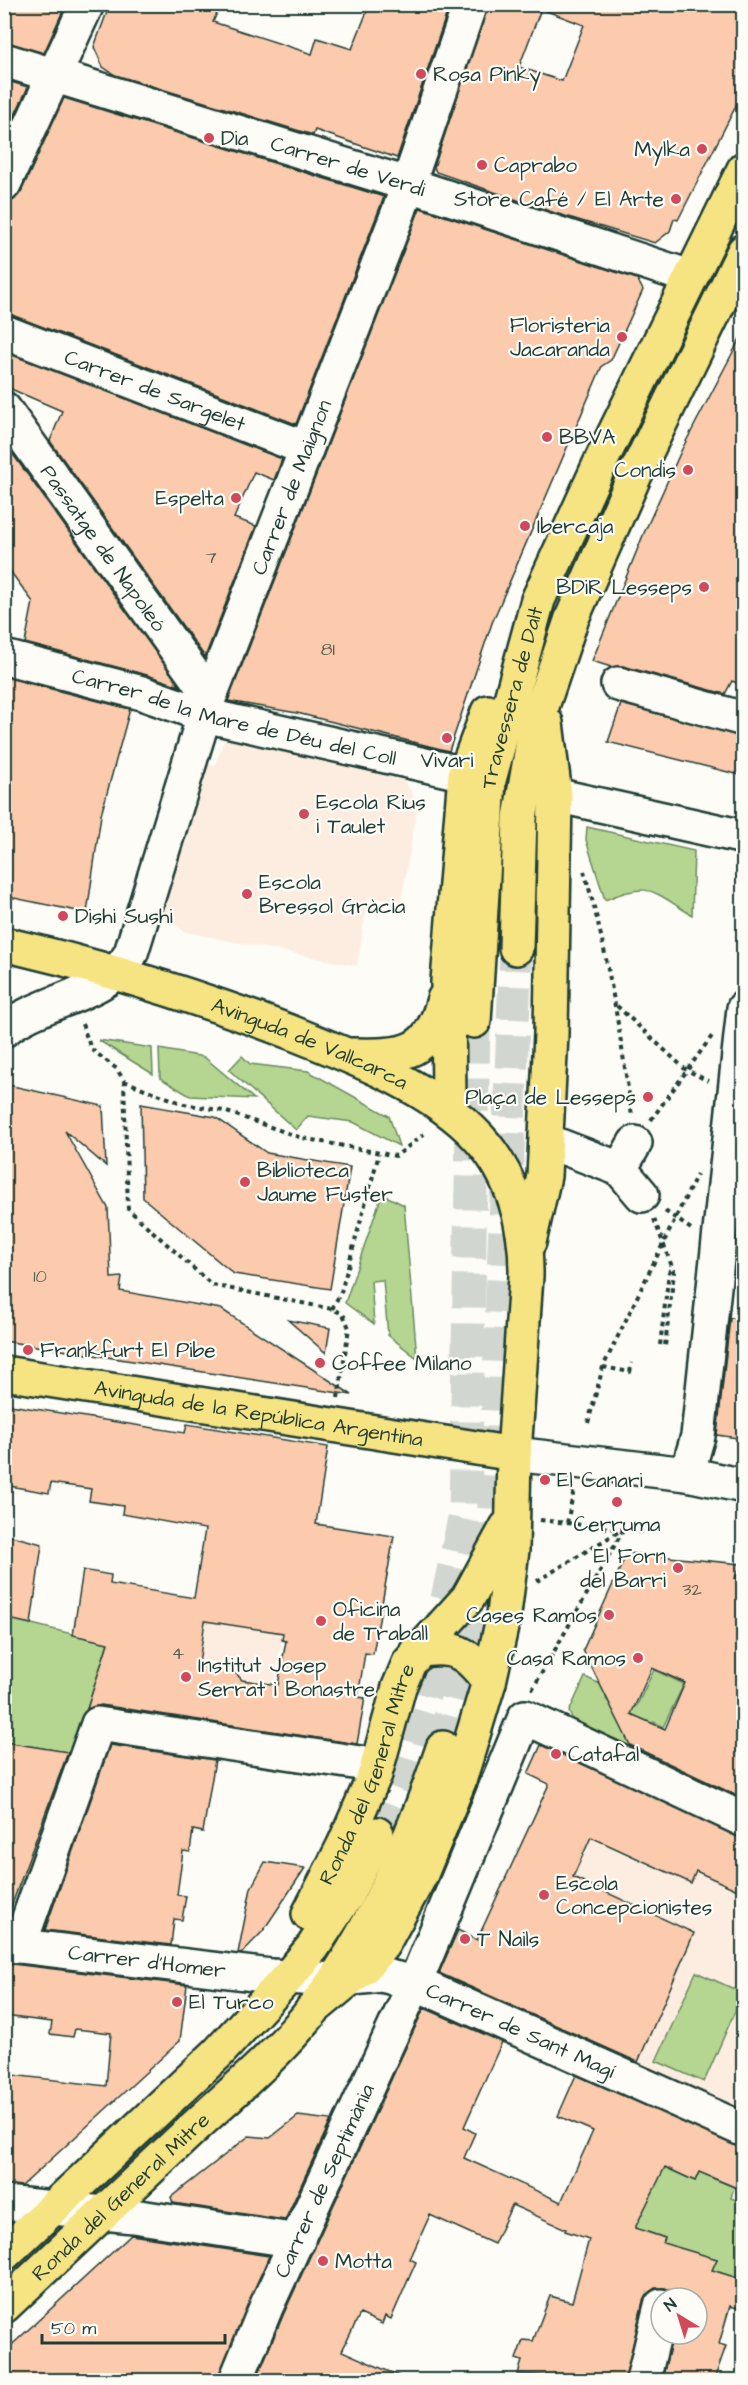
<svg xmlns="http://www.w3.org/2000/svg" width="748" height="2385" font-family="'Architects Daughter',sans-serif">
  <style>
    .built { fill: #fdede0 }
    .green { fill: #b5d690; stroke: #6a8a62; stroke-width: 1.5 }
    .building { fill: #fccaac; stroke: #1f3d34; stroke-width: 1.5; fill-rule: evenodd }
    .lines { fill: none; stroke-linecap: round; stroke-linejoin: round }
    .major-tunnel { stroke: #d1d6d0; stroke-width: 33; stroke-dasharray: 33 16; stroke-linecap: butt }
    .minor-casing { stroke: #1f3d34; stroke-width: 38 }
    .major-casing { stroke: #1f3d34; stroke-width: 38 }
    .path { stroke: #1f3d34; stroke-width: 4; stroke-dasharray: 4.5 4.5; stroke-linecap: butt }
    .minor { stroke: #fdfcf7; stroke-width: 33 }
    .major { stroke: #f6e381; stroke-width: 33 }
    .poi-dot { fill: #d1495b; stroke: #fdfcf7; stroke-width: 2 }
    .labels { text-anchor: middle; stroke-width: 4.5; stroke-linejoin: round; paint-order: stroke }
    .number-label { font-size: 18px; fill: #566052 }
    .poi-label { font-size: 21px; fill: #1f3d34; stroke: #fdfcf7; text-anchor: start }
    .street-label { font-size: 21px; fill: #1f3d34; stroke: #fdfcf7 }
  </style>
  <rect width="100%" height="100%" fill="#fdfcf7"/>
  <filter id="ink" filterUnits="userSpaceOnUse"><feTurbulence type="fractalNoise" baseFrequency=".0167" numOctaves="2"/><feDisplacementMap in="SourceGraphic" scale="12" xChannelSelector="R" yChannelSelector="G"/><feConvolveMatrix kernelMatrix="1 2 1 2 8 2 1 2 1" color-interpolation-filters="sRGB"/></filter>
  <g filter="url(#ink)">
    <!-- built -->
    <g class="built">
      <path d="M239 738 404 780 418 804 401 902 368 897 357 966 185 932 163 913 205 764 215 765 224 741Z"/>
      <path d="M118 1585 286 1614 265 1740 86 1711 108 1643Z"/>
      <path d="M585 1835 690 1883 698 1868 743 1893 744 2102 738 2114 635 2069 655 2022 518 1852Z"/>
    </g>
    <!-- green -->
    <g class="green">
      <path d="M587 827 694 851 692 915C653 892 650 880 605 900L586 840Z"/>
      <path d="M98 1040 152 1048 153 1074Z"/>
      <path d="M159 1049 204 1057 254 1099 190 1096 160 1078Z"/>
      <path d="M242 1056 250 1064 308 1071 389 1116 399 1146 353 1122 308 1116 296 1130 229 1070Z"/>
      <path d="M382 1194 404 1205 417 1358 388 1335 383 1280 371 1281 374 1324 345 1303Z"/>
      <path d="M4 1617 108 1643 73 1753 5 1742Z"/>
      <path d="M654 1670 684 1684 663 1727 654 1722 643 1746 635 1743 632 1747 573 1720 569 1712 585 1677 605 1686 606 1699 614 1709H632L637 1705Z"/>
      <path d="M696 1972 743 1993 704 2082 656 2061Z"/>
      <path d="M719 2128 727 2131 712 2178 734 2187 731 2198 741 2202 738 2209 743 2212V2280L712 2270 717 2259 657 2261 665 2238 635 2228 664 2167 695 2181Z"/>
    </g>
    <!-- building -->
    <g class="building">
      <path d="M4 4H66L44 53 4 42Z"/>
      <path d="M110 4H221L213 22 312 54 317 38 352 49 370 4H450L397 158 315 130 313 135 115 75 103 67 94 47Z"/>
      <path d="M488 4H744V90L678 220 674 219 670 231 655 243 555 213 436 172 434 167ZM541 9 584 25 562 81 519 67Z"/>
      <path d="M4 80 28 87 4 138Z"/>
      <path d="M64 98 384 197 296 424 4 312V203L14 200 21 192Z"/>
      <path d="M420 208 637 279 643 290 611 360 602 366 492 623 449 751 297 713 228 701Z"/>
      <path d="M744 331V673L737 683 732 681 725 694 623 666 611 667 592 661 644 533 682 449Z"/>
      <path d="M7 353 282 459 274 480 254 472 234 518 256 526 205 657 50 441 62 411 4 386Z"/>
      <path d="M4 442 180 686 147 675 25 643 33 602 4 563Z"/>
      <path d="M4 677 130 709 101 815 87 913 4 896Z"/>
      <path d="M621 704 744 737V776L608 742Z"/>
      <path d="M8 1085 103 1106 106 1166 65 1131 108 1208 111 1278 122 1277 120 1291 221 1309 352 1395 4 1341V1103Z"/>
      <path d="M141 1104 215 1117 267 1153 350 1167 330 1289 234 1274 143 1198Z"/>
      <path d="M730 1318 744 1319V1439L717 1435Z"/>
      <path d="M288 1320 330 1328 326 1353Z"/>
      <path d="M4 1404 185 1433 187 1424 328 1447 316 1524 394 1536 373 1654 365 1653 358 1697 365 1698 357 1744 101 1705 87 1709 108 1643 73 1635 83 1570 111 1575 110 1584 194 1598 205 1529 122 1514 123 1506 89 1501 91 1489 51 1483 49 1493 4 1485ZM205 1621 283 1633 282 1640 286 1641 278 1685 242 1680 231 1668 199 1663Z"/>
      <path d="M4 1534 42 1544 31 1624 4 1618Z"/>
      <path d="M627 1553 741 1564 735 1578 744 1579V1799L630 1745 583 1650ZM652 1668 685 1683 665 1729 631 1714Z"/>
      <path d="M4 1742 68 1752 4 1926Z"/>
      <path d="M110 1745 215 1760 203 1832 193 1830 190 1852 183 1851 177 1895 186 1896 182 1920 174 1919 171 1945 45 1930Z"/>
      <path d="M541 1745 744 1838V1893L696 1871 691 1883 591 1837 573 1877 694 1933 638 2062 439 1973 458 1930 477 1940 549 1784 528 1774Z"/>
      <path d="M265 1862 305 1868 263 1931 241 1954 238 1953 251 1888Z"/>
      <path d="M4 1963 187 1985 180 2041 22 2186 4 2184V2074L106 2086 111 2033 75 2029 73 2037 50 2034 52 2022 4 2016Z"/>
      <path d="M424 2008 502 2042 464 2127 475 2133 464 2158 561 2202 593 2131 558 2116 576 2075 744 2148V2191L699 2172 695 2181 665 2167 635 2228 665 2238 663 2243 717 2259 712 2270 744 2280V2310L730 2306 719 2344 726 2346 714 2380H662L673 2334H697V2298H677L665 2288H655L647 2294 643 2301 625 2380H553L554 2376 518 2374 522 2361 516 2359 523 2340 533 2341 550 2296 572 2302 589 2239 565 2231 566 2229 512 2205 494 2244 430 2215 410 2259 416 2262 391 2319 385 2316 382 2324 360 2314 342 2351 408 2380H256L284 2313Z"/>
      <path d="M298 2116 331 2120 285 2220 173 2203 171 2197 249 2136 270 2138Z"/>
      <path d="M131 2235 269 2256 218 2380H4V2352Z"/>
    </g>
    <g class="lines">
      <!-- major-tunnel -->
      <g class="major-tunnel">
        <path d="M443 1748 493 1530 516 948"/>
        <path d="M377 1834 403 1763 432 1670 465 1514 474 1021"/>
      </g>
      <!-- minor casing -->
      <g class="minor-casing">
        <g id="minor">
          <path id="s1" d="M4 60 407 184 690 277"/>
          <path d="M4 184 87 4"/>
          <path id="s2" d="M4 332 305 448"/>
          <path id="s3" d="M4 409 203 687"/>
          <path id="s4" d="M4 657 142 693 204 715 465 774"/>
          <path d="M618 684 744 719"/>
          <path d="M555 795 744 837"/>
          <path id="s5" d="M4 1030C41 999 109 996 131 953L210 696 399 211 470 4"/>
          <path d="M560 1146 620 1169 642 1195"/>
          <path d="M620 1169 635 1143"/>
          <path d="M514 1454 687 1474 744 1486"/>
          <path d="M687 1474 698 1436 744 1008"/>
          <path id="s6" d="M4 1944 271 1976 334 1980 381 1975 415 1983 744 2130"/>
          <path d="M19 1946 98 1724 360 1763 375 1774"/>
          <path d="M4 2203 133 2216 298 2241"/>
          <path id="s7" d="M236 2380 267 2305 415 1983 525 1717 744 1820"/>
          <path d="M643 2380 661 2306"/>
        </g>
      </g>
      <!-- major casing -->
      <g class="major-casing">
        <g id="major">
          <path id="s8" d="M4 944C103 967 196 996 290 1032 353 1057 432 1087 479 1138 513 1175 527 1226 526 1276L514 1454 512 1550 504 1614 489 1682 459 1781 421 1874 383 1944 365 1966 312 2010"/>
          <path d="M516 948 520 818 536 724 572 618 634 477 744 251"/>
          <path id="s9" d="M474 1021 489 780 538 600 603 457 744 169"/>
          <path d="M353 1055C405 1056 430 1055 444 999"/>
          <path d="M449 1110 448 981 465 774 488 712"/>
          <path d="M529 1242 544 1176 551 1034 555 795 546 723"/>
          <path id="s10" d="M4 1373 514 1454"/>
          <path d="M417 1651C455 1644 468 1653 489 1682"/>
          <path id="s11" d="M309 1914 344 1845 375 1774 399 1687 409 1663 468 1598 507 1527"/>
          <path d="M4 2254 218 2053 288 1977 313 1947 345 1898 377 1834"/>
          <path id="s12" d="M4 2306C66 2248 127 2190 189 2132 231 2093 276 2056 312 2011 372 1934 412 1840 443 1748"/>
        </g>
      </g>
      <!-- path -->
      <g class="path">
        <path d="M584 871C608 951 620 1033 632 1116"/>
        <path d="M617 1006 685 1069 708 1081"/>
        <path d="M82 1024 91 1049 117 1069 124 1081 128 1209 212 1285 332 1309 343 1314 349 1328 338 1398"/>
        <path d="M124 1081 184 1104 224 1111 302 1138 396 1156 424 1134"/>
        <path d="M651 1120 712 1036"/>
        <path d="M665 1211 691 1229"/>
        <path d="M654 1219 674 1272 665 1346"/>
        <path d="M332 1309 341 1292 379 1154"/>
        <path d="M660 1345 669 1272 672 1268"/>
        <path d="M603 1367 630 1372 632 1363"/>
        <path d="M588 1423 603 1367 697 1174"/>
        <path d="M540 1520 644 1532"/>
        <path d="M567 1523 574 1490"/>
        <path d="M537 1581 623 1529"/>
        <path d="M532 1690 624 1529"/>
      </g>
      <!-- minor -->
      <use href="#minor" class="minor"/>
      <!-- major -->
      <use href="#major" class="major"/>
    </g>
  </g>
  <!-- markers -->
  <g class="poi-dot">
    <circle cx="421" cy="74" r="6"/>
    <circle cx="209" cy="138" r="6"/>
    <circle cx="702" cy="149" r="6"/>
    <circle cx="482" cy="165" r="6"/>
    <circle cx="676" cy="199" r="6"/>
    <circle cx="622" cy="337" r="6"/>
    <circle cx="547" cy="437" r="6"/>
    <circle cx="688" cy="470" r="6"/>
    <circle cx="236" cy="498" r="6"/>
    <circle cx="525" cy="526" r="6"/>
    <circle cx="704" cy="587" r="6"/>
    <circle cx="447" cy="738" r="6"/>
    <circle cx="304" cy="814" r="6"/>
    <circle cx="247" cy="894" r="6"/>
    <circle cx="63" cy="916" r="6"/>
    <circle cx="648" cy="1097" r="6"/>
    <circle cx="245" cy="1182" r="6"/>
    <circle cx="28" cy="1350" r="6"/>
    <circle cx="320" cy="1363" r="6"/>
    <circle cx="545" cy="1480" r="6"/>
    <circle cx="617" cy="1502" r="6"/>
    <circle cx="678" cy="1568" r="6"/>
    <circle cx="609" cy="1615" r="6"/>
    <circle cx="321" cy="1621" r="6"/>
    <circle cx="638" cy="1658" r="6"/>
    <circle cx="186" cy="1677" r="6"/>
    <circle cx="556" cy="1754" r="6"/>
    <circle cx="544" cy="1895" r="6"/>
    <circle cx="465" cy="1939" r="6"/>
    <circle cx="177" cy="2002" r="6"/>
    <circle cx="323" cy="2261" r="6"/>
  </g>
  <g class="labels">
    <!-- number labels -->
    <g class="number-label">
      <text x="211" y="563">7</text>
      <text x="328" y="655">8I</text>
      <text x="40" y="1282">10</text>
      <text x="692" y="1595">32</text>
      <text x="178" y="1659">4</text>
    </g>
    <!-- poi labels -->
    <g class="poi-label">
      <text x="433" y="81">Rosa Pinky</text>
      <text x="221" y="145">Dia</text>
      <text x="690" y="156" text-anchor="end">Mylka</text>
      <text x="494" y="172">Caprabo</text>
      <text x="664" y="206" text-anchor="end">Store Café / El Arte</text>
      <text x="610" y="332" text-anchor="end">Floristeria<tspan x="610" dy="24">Jacaranda</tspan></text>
      <text x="559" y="444">BBVA</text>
      <text x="676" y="477" text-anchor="end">Condis</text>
      <text x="224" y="505" text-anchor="end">Espelta</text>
      <text x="537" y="533">Ibercaja</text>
      <text x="692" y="594" text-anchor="end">BDiR Lesseps</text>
      <text x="447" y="767" text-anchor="middle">Vivari</text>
      <text x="316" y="809">Escola Rius<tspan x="316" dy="24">i Taulet</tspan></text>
      <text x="259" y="889">Escola<tspan x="259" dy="24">Bressol Gràcia</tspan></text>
      <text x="75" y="923">Dishi Sushi</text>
      <text x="636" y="1104" text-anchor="end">Plaça de Lesseps</text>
      <text x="257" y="1177">Biblioteca<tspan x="257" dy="24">Jaume Fuster</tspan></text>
      <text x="40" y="1357">Frankfurt El Pibe</text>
      <text x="332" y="1370">Coffee Milano</text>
      <text x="557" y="1487">El Canari</text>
      <text x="617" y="1531" text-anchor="middle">Cerruma</text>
      <text x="666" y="1563" text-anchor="end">El Forn<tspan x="666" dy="24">del Barri</tspan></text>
      <text x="333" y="1616">Oficina<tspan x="333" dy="24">de Traball</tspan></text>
      <text x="597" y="1622" text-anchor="end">Cases Ramos</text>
      <text x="626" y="1665" text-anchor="end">Casa Ramos</text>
      <text x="198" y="1672">Institut Josep<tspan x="198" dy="24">Serrat i Bonastre</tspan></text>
      <text x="568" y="1761">Catafal</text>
      <text x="556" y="1890">Escola<tspan x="556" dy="24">Concepcionistes</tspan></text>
      <text x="477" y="1946">T Nails</text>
      <text x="189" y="2009">El Turco</text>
      <text x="335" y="2268">Motta</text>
    </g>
    <!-- street labels -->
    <g class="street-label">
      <text dy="7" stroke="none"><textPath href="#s1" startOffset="360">Carrer de Verdi</textPath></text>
      <text dy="7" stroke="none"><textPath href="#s2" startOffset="162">Carrer de Sargelet</textPath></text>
      <text dy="7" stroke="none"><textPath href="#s5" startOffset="644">Carrer de Maignon</textPath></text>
      <text dy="7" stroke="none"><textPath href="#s3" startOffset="171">Passatge de Napoleó</textPath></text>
      <text dy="7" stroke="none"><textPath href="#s9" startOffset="327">Travessera de Dalt</textPath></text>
      <text dy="7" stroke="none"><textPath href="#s4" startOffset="238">Carrer de la Mare de Déu del Coll</textPath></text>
      <text dy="7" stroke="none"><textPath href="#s8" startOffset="322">Avinguda de Vallcarca</textPath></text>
      <text dy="7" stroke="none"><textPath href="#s10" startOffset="258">Avinguda de la República Argentina</textPath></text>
      <text dy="7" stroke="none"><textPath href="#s11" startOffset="152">Ronda del General Mitre</textPath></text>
      <text dy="7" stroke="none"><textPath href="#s6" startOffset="144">Carrer d'Homer</textPath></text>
      <text dy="7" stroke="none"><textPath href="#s6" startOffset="530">Carrer de Sant Magí</textPath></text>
      <text dy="7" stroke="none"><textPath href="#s7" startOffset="218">Carrer de Septimània</textPath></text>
      <text dy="7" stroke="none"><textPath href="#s12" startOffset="160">Ronda del General Mitre</textPath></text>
    </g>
  </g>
  <!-- margin -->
  <rect width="748" height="2385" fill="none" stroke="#fdfcf7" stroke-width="24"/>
  <rect x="12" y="12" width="724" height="2361" fill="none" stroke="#1f3d34" stroke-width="2" filter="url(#ink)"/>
  <!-- north arrow -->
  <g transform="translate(679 2316) rotate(322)"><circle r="28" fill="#fdfcf7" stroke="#a4b0a9" stroke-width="1.5"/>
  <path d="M0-4.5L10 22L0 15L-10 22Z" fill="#d1495b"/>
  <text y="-9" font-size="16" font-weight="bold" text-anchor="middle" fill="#1f3d34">N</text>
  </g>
  <!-- scale -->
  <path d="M42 2334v9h183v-9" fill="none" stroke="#1f3d34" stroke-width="3"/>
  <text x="51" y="2334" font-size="18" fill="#1f3d34" stroke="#fdfcf7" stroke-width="4.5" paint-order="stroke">50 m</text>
</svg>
